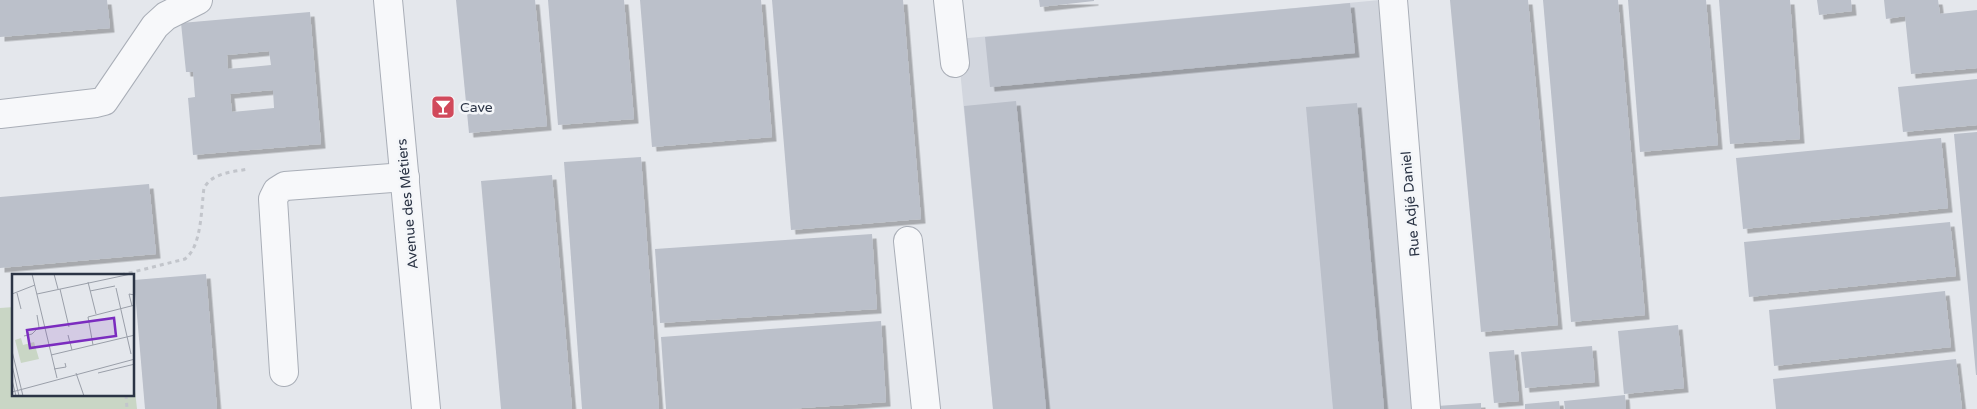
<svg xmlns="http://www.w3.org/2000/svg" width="1977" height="409" font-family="'Varela Round',sans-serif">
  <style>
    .built { fill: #d2d6de }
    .green { fill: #c9d6c5 }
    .building { fill: #bbc0ca; fill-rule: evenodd; filter: url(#shadow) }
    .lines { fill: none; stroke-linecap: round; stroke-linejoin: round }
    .minor-casing { stroke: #a9aeb7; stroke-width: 30 }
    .path { stroke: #c2c5cb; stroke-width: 3; stroke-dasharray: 4 4; stroke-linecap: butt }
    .minor { stroke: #f7f8fa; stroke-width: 28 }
    .labels { text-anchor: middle; stroke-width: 5; stroke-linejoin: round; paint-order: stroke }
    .poi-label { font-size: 14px; fill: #2b3445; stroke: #f4f6f9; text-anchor: start }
    .street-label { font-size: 14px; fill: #2b3445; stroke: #f4f6f9 }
    .inset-road { fill: none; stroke: #9a9fa9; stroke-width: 1 }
    .view { fill: #7b2cbf; fill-opacity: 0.15; stroke: #7b2cbf; stroke-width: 2.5 }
    .inset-edge { fill: none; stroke: #2b3445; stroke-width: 2.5 }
  </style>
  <defs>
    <filter id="shadow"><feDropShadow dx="4.5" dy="4.5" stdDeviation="0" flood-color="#0004"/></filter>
  </defs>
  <rect width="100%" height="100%" fill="#e4e7ec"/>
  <!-- built -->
  <path class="built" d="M1380 0 1419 409H993L957 39Z"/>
  <!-- green -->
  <path class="green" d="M14 307V395H134V381L137 409H0V308Z"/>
  <!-- building -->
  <g class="building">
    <path d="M0 0H107L110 28 0 37Z"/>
    <path d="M456 0H535L547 126 469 133Z"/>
    <path d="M548 0H624L634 119 558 125Z"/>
    <path d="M640 0H761L772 137 652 147Z"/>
    <path d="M772 0H903L921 219 791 230Z"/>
    <path d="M1039 0H1094V1L1040 7Z"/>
    <path d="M1450 0H1528L1558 325 1481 332Z"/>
    <path d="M1543 0H1618L1645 315 1571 322Z"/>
    <path d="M1628 0H1706L1718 145 1640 152Z"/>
    <path d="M1719 0H1790L1800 139 1730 144Z"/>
    <path d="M1817 0H1851L1852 11 1819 15Z"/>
    <path d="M1884 0H1938L1940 14 1977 10V68L1911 74 1905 16 1886 19Z"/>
    <path d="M1350 3 1355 53 990 87 985 37Z"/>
    <path d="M310 12 321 144 193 155 188 98 195 97 193 72H186L181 23ZM269 51 271 65 228 69 227 55ZM273 90 274 108 232 112 230 94Z"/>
    <path d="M1977 79V125L1903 132 1898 87Z"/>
    <path d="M1016 101 1046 409H993L964 106Z"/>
    <path d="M1357 103 1384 409H1333L1306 107Z"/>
    <path d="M1977 132V375H1976L1954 134Z"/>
    <path d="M1941 138 1948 208 1743 229 1736 158Z"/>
    <path d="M641 157 659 409H582L564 162Z"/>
    <path d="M552 175 572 409H501L481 181Z"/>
    <path d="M149 184 156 254 0 268V197Z"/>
    <path d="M1950 222 1956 276 1749 297 1744 242Z"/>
    <path d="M872 234 877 309 660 323 655 249Z"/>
    <path d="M206 274 217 409H145L134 280Z"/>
    <path d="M1945 291 1951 347 1774 366 1769 310Z"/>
    <path d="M881 321 886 402 788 409H666L661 337Z"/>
    <path d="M1678 325 1684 388 1624 394 1618 331Z"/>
    <path d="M1592 346 1595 382 1525 388 1521 352Z"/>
    <path d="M1514 350 1519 401 1494 403 1489 352Z"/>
    <path d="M1956 359 1962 409H1776L1773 379Z"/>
    <path d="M1625 395 1626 409H1565L1564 401Z"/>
    <path d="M1559 401 1560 409H1525V404Z"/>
    <path d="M1481 403V409H1438L1437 406Z"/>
  </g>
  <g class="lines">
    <!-- minor casing -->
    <g class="minor-casing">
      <g id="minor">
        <path d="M388 0 426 409"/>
        <path d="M948 0 955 63"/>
        <path d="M1393 0 1426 409"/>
        <path d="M0 114 96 103 104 101 155 26 166 16 198 0"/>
        <path d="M908 241 926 409"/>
        <path d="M284 372 273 199 277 191 285 186 405 177"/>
      </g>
    </g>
    <!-- path -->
    <g class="path">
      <path d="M121 275 185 259C202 246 201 209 204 188 212 173 232 172 248 169"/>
      <path d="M126 395 127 409"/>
    </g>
    <!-- minor -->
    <use href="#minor" class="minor"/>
  </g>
  <!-- icons -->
  <defs>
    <g id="bar-square" transform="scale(1.25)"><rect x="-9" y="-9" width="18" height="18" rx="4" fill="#d1495b" stroke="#f4f6f9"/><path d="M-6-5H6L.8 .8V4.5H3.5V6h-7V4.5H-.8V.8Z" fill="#fff"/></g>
  </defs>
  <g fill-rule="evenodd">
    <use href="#bar-square" x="443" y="107"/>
  </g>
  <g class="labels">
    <!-- poi labels -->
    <g class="poi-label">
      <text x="460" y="112">Cave</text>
    </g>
    <!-- street labels -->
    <g class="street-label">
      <text transform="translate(407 204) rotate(-95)" y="5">Avenue des Métiers</text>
      <text transform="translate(1410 204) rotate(-95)" y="5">Rue Adjé Daniel</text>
    </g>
  </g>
  <!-- overview -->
  <g transform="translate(12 274)">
    <rect width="122" height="122" fill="#e4e7ec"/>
    <path d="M9 64 11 71 22 68 27 85 9 89 3 66Z" fill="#c9d6c5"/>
    <path class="inset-road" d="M20 0 45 104M42 0 46 15M76 8 84 40M104 14 119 80M48 15 57 53M78 17 103 12M5 19 9 35M0 20 23 11M25 20 119 0M120 32 117 20 123 21M56 61 60 76M12 62 20 60 27 53 25 41M81 71 76 43 123 31M0 77 11 122M39 81 123 61M0 91 7 122M42 95 54 93 53 89M64 99 72 122M86 99 123 90M0 106 4 122M0 118 123 85"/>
    <path class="view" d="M102 44 104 62 18 74 15 56Z"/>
    <rect width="122" height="122" class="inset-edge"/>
  </g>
</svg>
